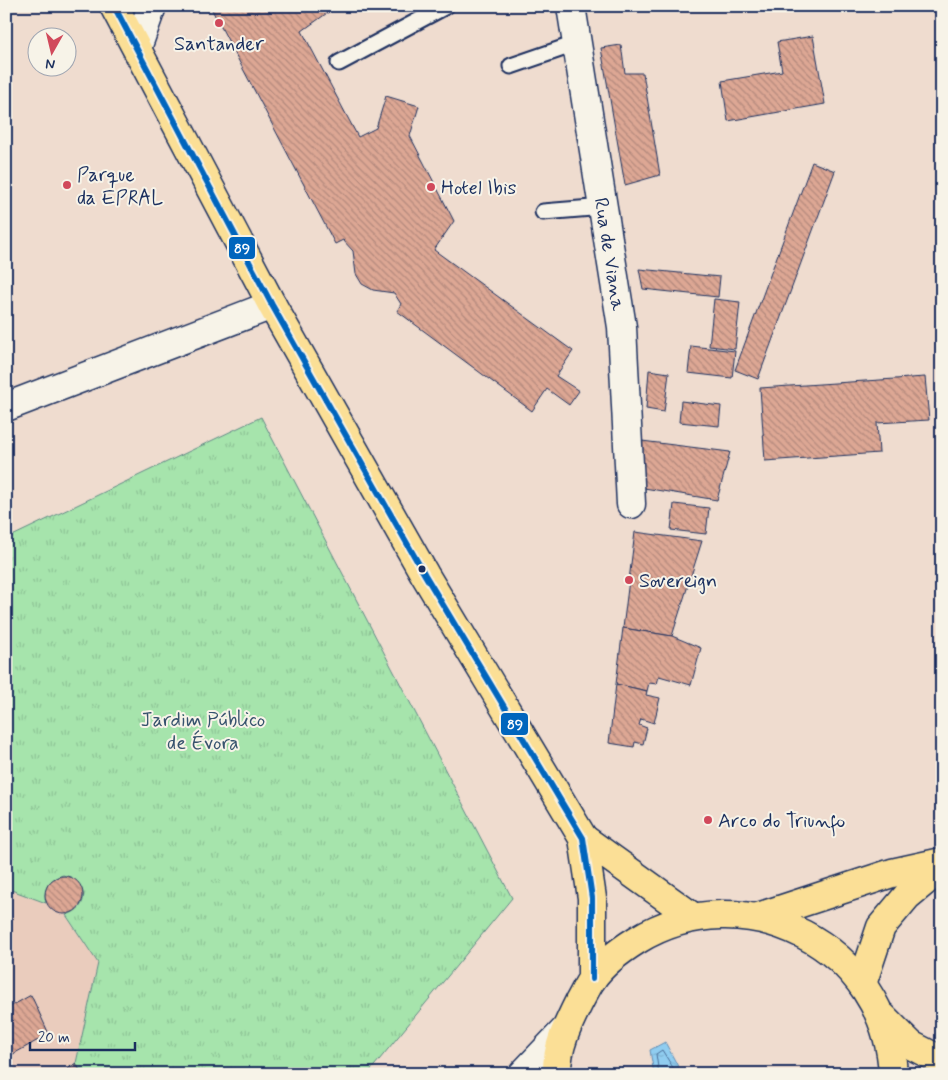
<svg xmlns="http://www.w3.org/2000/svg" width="948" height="1080" font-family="Mynerve,sans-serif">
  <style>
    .built { fill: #eaccbd }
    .park { fill: url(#park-tufts); stroke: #608a85 }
    .water { fill: url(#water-ripples); stroke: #618eb6 }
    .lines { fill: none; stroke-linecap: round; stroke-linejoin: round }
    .shore { stroke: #4a6e98; stroke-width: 1 }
    .building { fill: url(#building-back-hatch); stroke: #1b2f5e }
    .service-casing { stroke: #1b2f5e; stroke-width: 19 }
    .minor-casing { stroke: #1b2f5e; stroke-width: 31 }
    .tertiary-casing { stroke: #1b2f5e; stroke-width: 31 }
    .primary-casing { stroke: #1b2f5e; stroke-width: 31 }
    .service { stroke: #f7f3e8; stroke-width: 15 }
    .minor { stroke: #f7f3e8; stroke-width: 28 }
    .tertiary { stroke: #f7f3e8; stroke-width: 28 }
    .primary { stroke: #fbdf96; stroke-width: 28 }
    .bus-1-casing { stroke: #f7f3e8; stroke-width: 10 }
    .bus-1 { stroke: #0065bd; stroke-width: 6 }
    .poi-dot { fill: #d1495b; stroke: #f7f3e8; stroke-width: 2 }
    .bus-dot { fill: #1b2f5e; stroke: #f7f3e8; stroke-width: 2 }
    .labels { text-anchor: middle; stroke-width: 4; stroke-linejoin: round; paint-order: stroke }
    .poi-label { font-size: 20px; fill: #1b2f5e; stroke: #f7f3e8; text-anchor: start }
    .street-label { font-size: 20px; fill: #1b2f5e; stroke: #f7f3e8 }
    .park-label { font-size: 20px; fill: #37536e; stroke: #f7f3e8 }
    .line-badge { stroke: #f7f3e8; stroke-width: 2 }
    .badge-label { font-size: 14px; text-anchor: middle; font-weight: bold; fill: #fff }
  </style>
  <defs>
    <pattern id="park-tufts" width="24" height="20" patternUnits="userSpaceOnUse" patternTransform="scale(1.25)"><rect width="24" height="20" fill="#a6e4ac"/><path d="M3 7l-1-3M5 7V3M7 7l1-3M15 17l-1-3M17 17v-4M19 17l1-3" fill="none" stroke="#8ec496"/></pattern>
    <pattern id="water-ripples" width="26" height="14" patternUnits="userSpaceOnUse" patternTransform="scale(1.25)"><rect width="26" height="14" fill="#90cdf0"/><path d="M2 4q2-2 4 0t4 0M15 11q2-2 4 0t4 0" fill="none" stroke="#7cb0d0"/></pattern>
    <pattern id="building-back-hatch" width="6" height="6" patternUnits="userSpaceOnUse" patternTransform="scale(1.25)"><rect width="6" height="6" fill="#dda794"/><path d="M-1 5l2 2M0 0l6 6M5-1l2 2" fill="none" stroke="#b2887c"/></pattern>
  </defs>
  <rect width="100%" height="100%" fill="#efdccf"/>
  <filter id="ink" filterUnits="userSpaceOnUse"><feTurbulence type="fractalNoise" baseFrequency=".02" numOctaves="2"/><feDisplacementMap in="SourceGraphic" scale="10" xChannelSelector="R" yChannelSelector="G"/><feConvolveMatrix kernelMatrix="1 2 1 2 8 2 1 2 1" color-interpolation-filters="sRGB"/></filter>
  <g filter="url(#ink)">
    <!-- built -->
    <path class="built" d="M63 875 76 880 81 885 83 898 81 904 78 910 66 915 98 963 76 1063 56 1074H6V888L45 903V890L47 884 52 880Z"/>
    <!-- park -->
    <path class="park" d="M261 417 512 898 370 1071 373 1074H61L76 1063 98 963 66 915C92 908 87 881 63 875 49 879 43 888 46 903L6 888V539Z"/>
    <!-- water -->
    <path class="water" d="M665 1042 682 1074H654L650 1050Z"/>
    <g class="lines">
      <!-- shore -->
      <path class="shore" d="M659 1074 656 1054 662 1050 677 1074"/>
    </g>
    <!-- building -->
    <g class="building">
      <path d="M210 6H337L302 31 358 137 376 128 386 96 419 106 410 136 454 221 434 250 573 351 556 376 579 391 569 405 547 389 532 411 397 311 401 304 394 293 373 290 362 284 356 274 353 251 343 240 335 244Z"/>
      <path d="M813 36 825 104 728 121 722 81 782 71 777 42Z"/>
      <path d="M621 45 625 73H643L660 175 625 185 601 48Z"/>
      <path d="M812 162 835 171 758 379 735 370Z"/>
      <path d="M639 269 720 277 718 297 643 289Z"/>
      <path d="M714 299 740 302 735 349 709 346Z"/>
      <path d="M691 346 735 351 732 378 688 373Z"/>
      <path d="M649 370 669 373 664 412 646 409Z"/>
      <path d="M925 377 929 420 877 423 879 453 765 461 760 388Z"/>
      <path d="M681 401 721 406 719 426 679 422Z"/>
      <path d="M642 441 730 452 717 500 638 487Z"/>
      <path d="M674 504 709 508 706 534 671 530Z"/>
      <path d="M635 532 702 541 672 636 623 628Z"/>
      <path d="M623 628 672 636 701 648 691 685 659 676 657 684 649 683 647 691 616 684Z"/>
      <path d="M616 684 647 691 646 695 660 698 654 723 641 719 639 725 647 728 643 744 635 742 634 747 609 743Z"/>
      <circle cx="64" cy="895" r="19"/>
      <path d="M31 995 49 1034 6 1058V1009Z"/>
      <path d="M76 1063 82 1074H61Z"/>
    </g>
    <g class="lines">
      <!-- service casing -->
      <g class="service-casing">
        <g id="service">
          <path d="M339 63 446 6"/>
          <path d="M511 66 578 43"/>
          <path d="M543 212 604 207"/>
        </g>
      </g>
      <!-- minor casing -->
      <g class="minor-casing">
        <g id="minor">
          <path id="s1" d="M571 6 622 327 631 504"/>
          <path d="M6 407 272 305"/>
          <path d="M523 1074 565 1030"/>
        </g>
      </g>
      <!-- tertiary casing -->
      <g class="tertiary-casing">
        <path id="tertiary" d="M137 48 152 6"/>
      </g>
      <!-- primary casing -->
      <g class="primary-casing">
        <g id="primary">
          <path d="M114 6 272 305 425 575 583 838 592 898V979"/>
          <path d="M583 838 693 917"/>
          <path d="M758 917 892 873 942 862"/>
          <path d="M862 984 881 927 907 896 942 867"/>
          <path d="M882 1016 911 1045 942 1061"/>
          <path d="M557 1074C556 1048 568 1024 579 1002 583 995 587 986 592 979 603 963 621 950 637 940 745 874 887 946 893 1074"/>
        </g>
      </g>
      <!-- service -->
      <use href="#service" class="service"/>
      <!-- minor -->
      <use href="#minor" class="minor"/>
      <!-- tertiary -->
      <use href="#tertiary" class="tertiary"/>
      <!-- primary -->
      <use href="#primary" class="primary"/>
      <!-- bus-1 casing -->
      <g class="bus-1-casing">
        <path id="bus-1" d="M114 6 272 305 425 575 583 838 592 898V979"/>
      </g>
      <!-- bus-1 -->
      <use href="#bus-1" class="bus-1"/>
    </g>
  </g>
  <!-- markers -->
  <g class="poi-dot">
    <circle cx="219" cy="23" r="5"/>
    <circle cx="67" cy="185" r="5"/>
    <circle cx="431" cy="187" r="5"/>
    <circle cx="629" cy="580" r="5"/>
    <circle cx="708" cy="820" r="5"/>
  </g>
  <circle class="bus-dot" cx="422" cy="569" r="4.5"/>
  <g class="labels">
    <!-- poi labels -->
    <g class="poi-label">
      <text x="219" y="50" text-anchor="middle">Santander</text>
      <text x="77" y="181">Parque<tspan x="77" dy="23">da EPRAL</tspan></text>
      <text x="441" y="194">Hotel Ibis</text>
      <text x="639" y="587">Sovereign</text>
      <text x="718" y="827">Arco do Triunfo</text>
    </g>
    <!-- street labels -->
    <g class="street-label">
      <text dy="7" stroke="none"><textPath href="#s1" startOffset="251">Rua de Viana</textPath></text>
    </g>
    <!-- park labels -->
    <g class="park-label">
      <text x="203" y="726">Jardim Público<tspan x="203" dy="23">de Évora</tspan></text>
    </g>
  </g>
  <g class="line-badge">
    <rect x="228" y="236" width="28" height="24" rx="5" fill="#0065bd"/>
    <rect x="500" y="712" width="29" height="24" rx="5" fill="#0065bd"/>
  </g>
  <g class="badge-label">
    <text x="242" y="253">89</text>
    <text x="515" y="729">89</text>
  </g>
  <!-- margin -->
  <rect width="948" height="1080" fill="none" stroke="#f7f3e8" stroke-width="25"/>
  <rect x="12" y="12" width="923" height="1055" fill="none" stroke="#1b2f5e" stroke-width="2" filter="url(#ink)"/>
  <!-- north arrow -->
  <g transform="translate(52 52) rotate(188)"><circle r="24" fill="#f7f3e8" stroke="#9fa5b1"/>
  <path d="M0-4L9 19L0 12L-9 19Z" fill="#d1495b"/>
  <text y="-8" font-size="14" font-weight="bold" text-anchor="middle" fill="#1b2f5e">N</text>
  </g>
  <!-- scale -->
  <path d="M30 1042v8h105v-8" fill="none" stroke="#1b2f5e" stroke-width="2.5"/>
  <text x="38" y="1042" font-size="15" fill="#1b2f5e" stroke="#f7f3e8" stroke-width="4" paint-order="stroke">20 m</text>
</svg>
